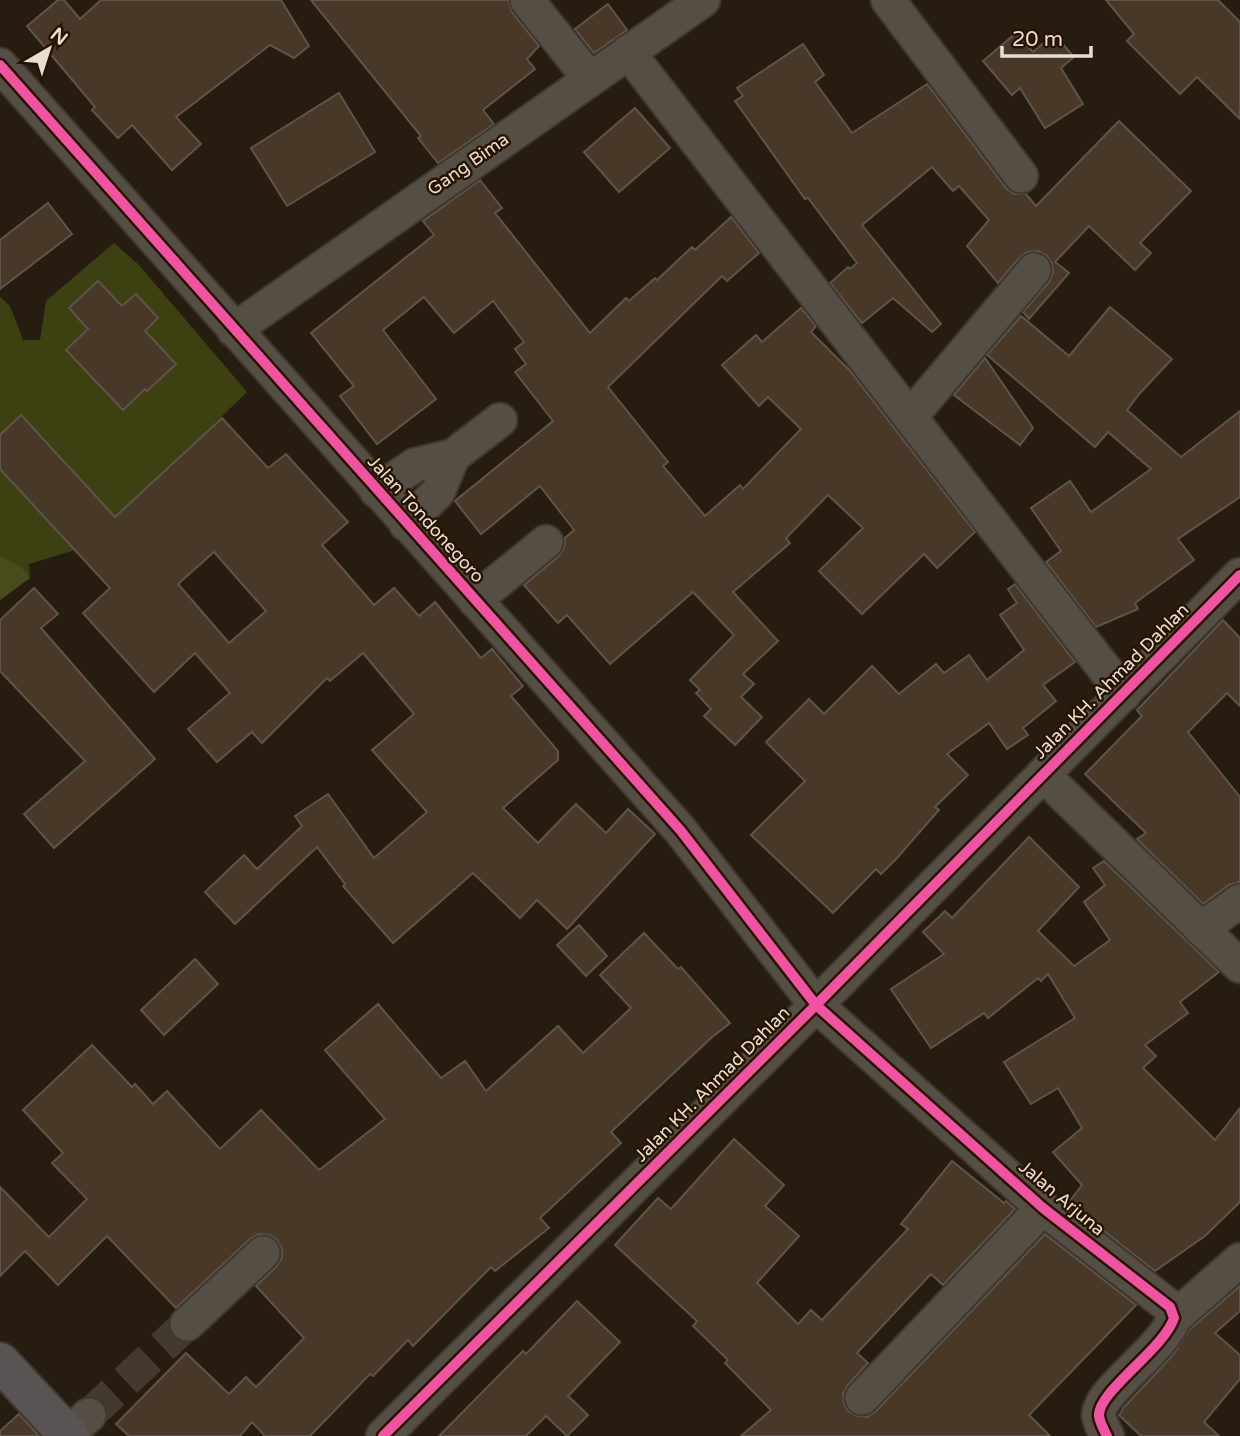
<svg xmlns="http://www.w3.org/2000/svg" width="1240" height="1436" font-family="'Varela Round',sans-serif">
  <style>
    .green { fill: #3d4111 }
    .forest { fill: #474c1d }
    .building { fill: #473828; stroke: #5e544a; stroke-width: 2; fill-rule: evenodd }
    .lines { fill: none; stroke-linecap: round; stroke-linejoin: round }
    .minor-tunnel { stroke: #433a2d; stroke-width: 33; stroke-dasharray: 33 17; stroke-linecap: butt }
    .minor-casing { stroke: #3f382e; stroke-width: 37 }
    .major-casing { stroke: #3f382e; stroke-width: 42 }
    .minor { stroke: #554e44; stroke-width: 33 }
    .major { stroke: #5a5353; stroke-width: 38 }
    .cycleway-casing { stroke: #261400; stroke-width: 15 }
    .cycleway { stroke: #f153a3; stroke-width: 10 }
    .labels { text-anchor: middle; stroke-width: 5; stroke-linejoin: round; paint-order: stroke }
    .street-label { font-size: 18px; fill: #eaded0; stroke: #261400 }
  </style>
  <rect width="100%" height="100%" fill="#261d10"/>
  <!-- green -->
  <g class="green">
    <path d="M114 243 139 265 247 392 116 518 22 416 0 435V297L10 306 23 340H40L46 301Z"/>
    <path d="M0 469 75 550 29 564 30 578 0 600Z"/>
  </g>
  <!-- forest -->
  <path class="forest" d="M0 555 23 569 30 578 0 600Z"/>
  <!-- building -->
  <g class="building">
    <path d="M58 0H64L80 19 101 0H281L309 46 294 58 270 45 176 117 201 144 172 170 132 125 118 138 92 110 95 107 27 26Z"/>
    <path d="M311 0H508L512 12 539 46 527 59 535 69 483 110 494 124 438 163 418 138 421 136Z"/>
    <path d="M1106 0H1218L1240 22V119L1197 77 1180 94 1127 41 1134 34Z"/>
    <path d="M608 4 627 30 594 53 575 29Z"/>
    <path d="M1016 33 1033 52 1054 34 1074 57 1061 68 1083 104 1045 128 1020 88 1012 95 983 61Z"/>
    <path d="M803 44 824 75 815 82 852 133 927 84 1006 188 1014 194H1026L1036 206 1119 121 1191 191 1140 243 1151 253 1135 270 1089 226 1055 262 1069 273 1029 319 1023 312 1049 282 1053 273 1052 263 1046 255 1038 251 1027 252 1019 258 998 283 967 246 989 220 959 186 953 191 932 167 862 225 941 324 932 332 893 298 862 323 830 283 848 267 850 269 857 263 808 198 805 199 735 101 743 96 737 88Z"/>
    <path d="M339 93 375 152 287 206 251 148Z"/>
    <path d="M635 108 670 148 619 192 584 152Z"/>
    <path d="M480 180 502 208 495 213 590 333 626 298 629 301 655 278 657 280 692 247 695 250 731 217 759 253 727 281 722 276 608 387 668 462 663 466 705 516 740 485 743 489 801 429 768 397 759 406 722 365 756 335 762 342 801 308 816 326 811 332 850 371 975 532 937 568 924 554 862 614 819 571 863 528 828 495 786 538 790 543 733 592 778 641 743 674 754 684 741 697 762 717 735 745 704 716 711 709 696 693 700 690 690 680 734 635 693 592 610 664 567 615 558 623 524 585 559 556 564 548 565 538 574 530 540 486 481 534 455 501 553 421 515 372 526 364 515 349 524 342 493 301 454 333 424 297 383 330 436 399 377 444 340 396 354 386 311 333 434 235 423 221Z"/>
    <path d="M48 203 72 234 0 289V240Z"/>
    <path d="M98 281 122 306 136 294 158 318 145 331 176 364 147 391 145 389 123 410 66 350 88 329 69 308Z"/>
    <path d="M1110 307 1172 359 1140 393 1127 410 1181 457 1240 411V497L1178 539 1194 560 1135 603 1138 609 1096 627 1046 562 1061 551 1031 508 1070 481 1091 512 1151 469 1108 432 1095 447 987 355 1021 316 1069 356Z"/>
    <path d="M985 358 1033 428 1020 445 954 395Z"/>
    <path d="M21 415 115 517 222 418 268 468 286 454 348 522 322 545 374 605 394 588 419 616 435 602 481 658 492 649 523 686 511 696 558 751V760L503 808 538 843 576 804 606 833 628 809 655 834 567 929 537 900 520 918 473 873 393 943 343 886 345 884 317 847 235 924 205 892 244 855 257 869 302 826 295 816 328 794 374 858 427 812 372 750 414 714 363 653 330 681 327 678 262 743 252 732 217 762 188 729 230 693 195 653 154 692 83 613 110 588 0 469V435ZM214 552 266 611 229 643 178 584Z"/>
    <path d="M1015 584 1075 662 1043 685 1056 701 1023 728 1028 735 1007 749 989 723 947 754 968 775 935 807 939 810 897 858 881 874 876 869 833 913 751 835 805 781 766 742 809 699 824 714 872 666 899 694 936 664 944 673 969 655 987 680 1024 650 1000 615 1017 603 1008 589Z"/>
    <path d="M34 588 58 614 41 628 155 759 54 848 24 814 85 761 0 671V620Z"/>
    <path d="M1223 620 1240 638V706L1227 693 1188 732 1240 797V882L1229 885 1203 904 1137 839 1146 833 1085 774 1142 716 1137 710Z"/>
    <path d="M1029 837 1079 887 1038 931 1074 966 1110 940 1084 902 1105 885 1093 868 1104 861 1219 972 1180 1002 1188 1013 1145 1045 1156 1056 1143 1068 1215 1140 1240 1108V1202L1205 1236 1155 1271 1068 1203 1082 1185 1053 1152 1082 1128 1058 1088 1031 1104 1004 1062 1075 1018 1048 974 1041 981 1038 978 988 1018 984 1013 931 1048 891 989 944 954 923 932 945 911 952 918Z"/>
    <path d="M579 925 607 956 586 976 557 945Z"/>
    <path d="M644 933 678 969 681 967 730 1023 711 1038 611 1132 621 1143 540 1218 549 1228 495 1271 491 1267 413 1346 408 1340 373 1376 370 1374 310 1436H265L252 1422 240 1436H129L116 1424 186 1353 229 1394 246 1377 256 1387 304 1338 256 1286 276 1267 282 1258V1249L277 1240 269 1235 259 1234 250 1239 176 1308 107 1236 58 1285 25 1251 0 1276V1187L49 1237 87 1199 52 1163 63 1153 23 1110 92 1045 132 1087 135 1084 153 1104 167 1091 220 1149 261 1110 319 1170 385 1119 325 1050 378 1004 441 1078 465 1061 486 1091 558 1026 583 1053 631 1008 600 975Z"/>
    <path d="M195 959 218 984 164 1035 141 1010Z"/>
    <path d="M734 1139 784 1185 765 1206 799 1236 757 1283 798 1324 811 1310 822 1320 908 1229 901 1224 952 1161 1004 1203 1006 1201 1015 1209 943 1285 931 1274 857 1353 868 1363 848 1385 843 1394 844 1404 848 1411 857 1416 867 1417 876 1411 1045 1234 1136 1305 1029 1415 1050 1436H741L771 1410 725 1363 728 1360 693 1326 697 1321 615 1245 658 1198 671 1209Z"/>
    <path d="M1240 1286V1311L1215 1333 1240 1355V1379L1204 1422 1219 1436H1141L1119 1415 1124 1407 1173 1355 1189 1330Z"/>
    <path d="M577 1301 620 1342 568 1396 588 1415 567 1436 546 1416 526 1436H439L523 1351 526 1354Z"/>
    <path d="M19 1414 39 1436H0V1431Z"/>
  </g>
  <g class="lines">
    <!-- minor-tunnel -->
    <path class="minor-tunnel" d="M89 1415 187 1324"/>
    <!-- minor casing -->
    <g class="minor-casing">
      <g id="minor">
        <path d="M527 0 589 78"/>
        <path d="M888 0 1021 176"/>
        <path d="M628 52 1124 694"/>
        <path d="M0 65 681 831 816 1005 1043 1208 1170 1307 1174 1318C1164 1349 1097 1392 1099 1416 1100 1423 1104 1430 1107 1436"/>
        <path d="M234 330 703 0"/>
        <path d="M910 417 1034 270"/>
        <path d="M377 491 415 465 453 456"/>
        <path d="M406 524 438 492 453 456 500 420"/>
        <path d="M475 600 546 542"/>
        <path d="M1043 775 1240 966"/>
        <path d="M1201 929 1240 901"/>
        <path d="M1174 1318 1240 1260"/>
        <path d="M187 1324 263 1253"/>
        <path d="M862 1398 1043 1208"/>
        <path d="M68 1434 89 1415"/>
        <path d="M383 1436 816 1005 1240 575"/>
      </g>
    </g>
    <!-- major casing -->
    <g class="major-casing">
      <path id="major" d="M0 1362 69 1436"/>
    </g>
    <!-- minor -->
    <use href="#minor" class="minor"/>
    <!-- major -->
    <use href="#major" class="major"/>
    <!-- cycleway casing -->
    <g class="cycleway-casing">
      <g id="cycleway">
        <path d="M0 65 681 831 816 1005 1043 1208 1170 1307 1174 1318C1164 1349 1097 1392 1099 1416 1100 1423 1104 1430 1107 1436"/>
        <path d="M383 1436 816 1005 1240 575"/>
      </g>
    </g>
    <!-- cycleway -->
    <use href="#cycleway" class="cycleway"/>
  </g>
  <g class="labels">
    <!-- street labels -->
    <g class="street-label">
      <text transform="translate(468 164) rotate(-35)" y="6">Gang Bima</text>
      <text transform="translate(426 519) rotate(48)" y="6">Jalan Tondonegoro</text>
      <text transform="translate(1111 681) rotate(-45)" y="6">Jalan KH. Ahmad Dahlan</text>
      <text transform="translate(712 1084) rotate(-45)" y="6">Jalan KH. Ahmad Dahlan</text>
      <text transform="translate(1062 1198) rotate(40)" y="6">Jalan Arjuna</text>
    </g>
  </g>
  <!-- north arrow -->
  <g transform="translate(49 49) rotate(39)" stroke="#261400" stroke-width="5" paint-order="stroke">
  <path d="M0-5L12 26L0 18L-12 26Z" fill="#eaded0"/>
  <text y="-10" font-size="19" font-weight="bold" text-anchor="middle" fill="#eaded0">N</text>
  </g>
  <!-- scale -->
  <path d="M1002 46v10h89v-10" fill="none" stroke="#eaded0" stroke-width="3.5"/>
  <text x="1012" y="46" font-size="21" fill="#eaded0" stroke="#261400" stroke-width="5" paint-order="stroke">20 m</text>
</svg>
